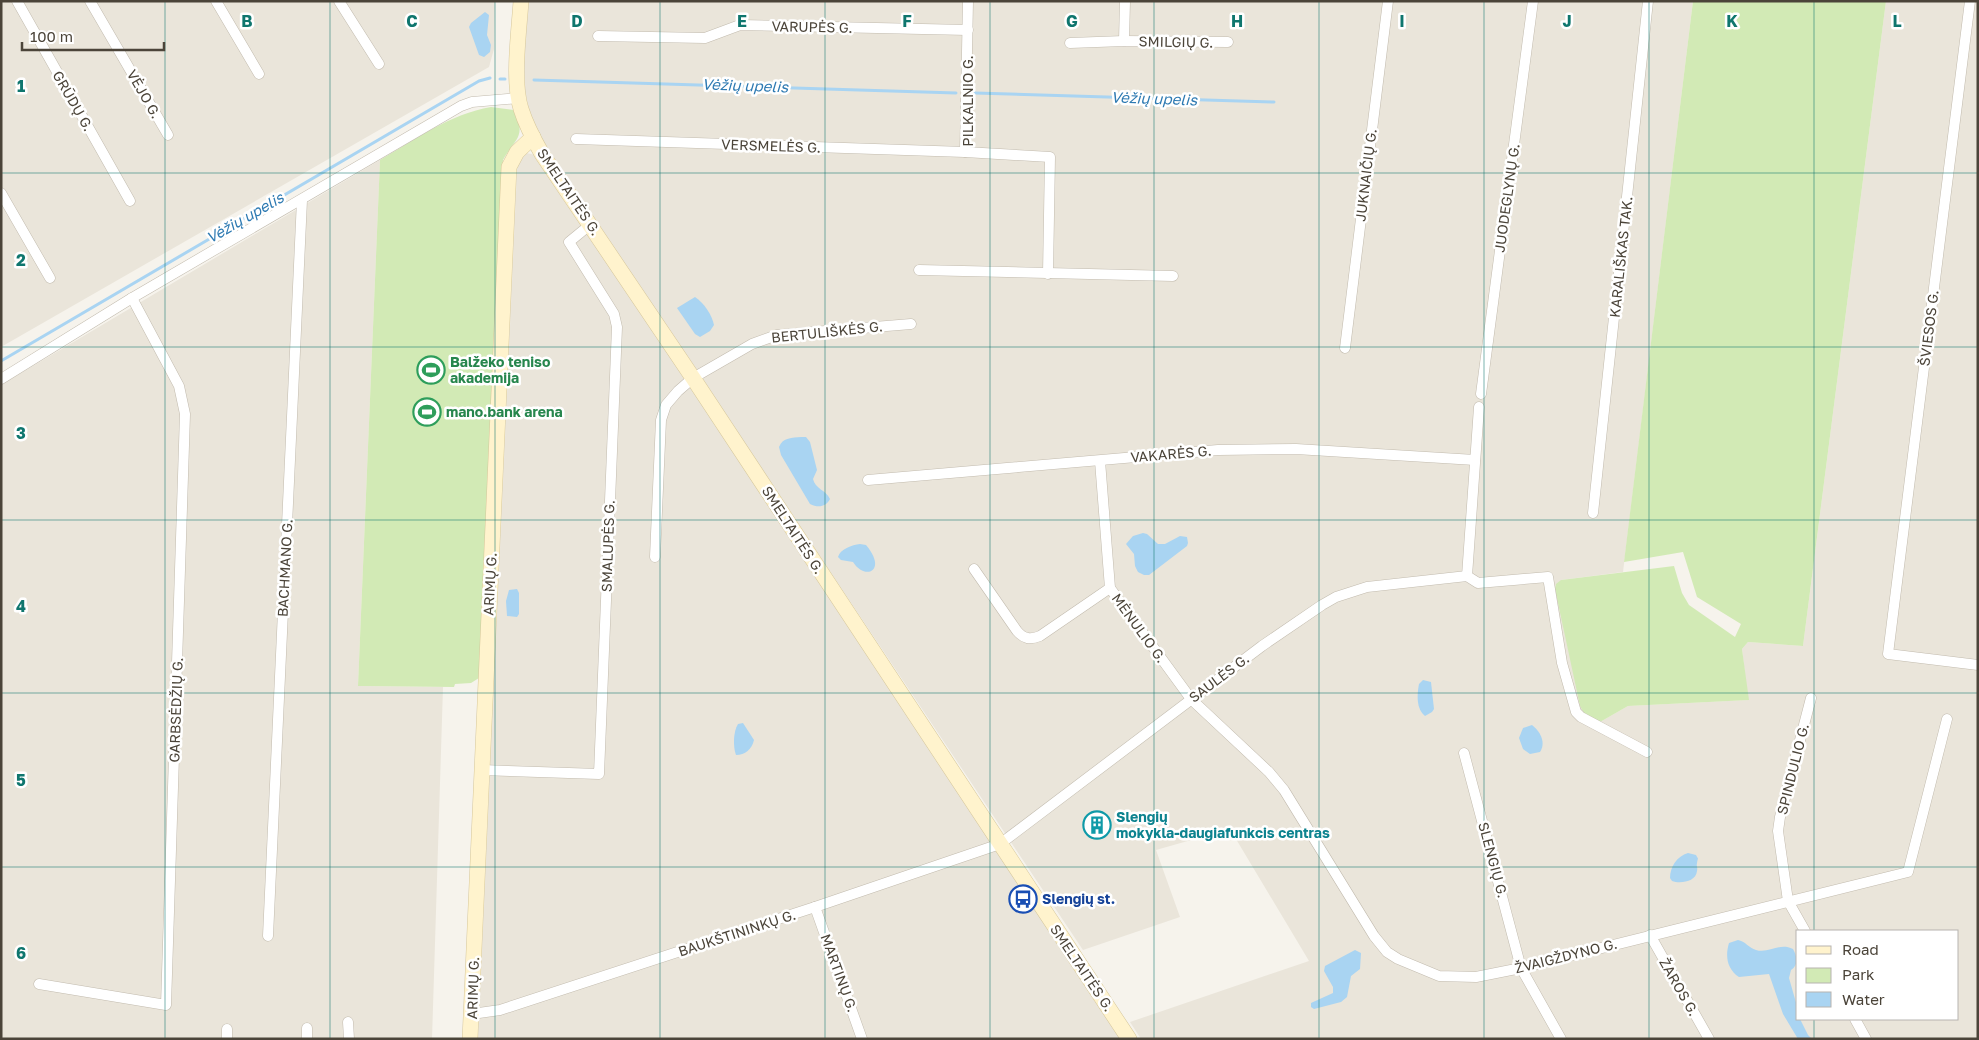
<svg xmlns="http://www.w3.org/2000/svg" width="1979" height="1040" font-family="'Golos Text',sans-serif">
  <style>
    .residential { fill: #eae5da; fill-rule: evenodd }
    .green { fill: #d2eab5 }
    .water { fill: #a9d4f2 }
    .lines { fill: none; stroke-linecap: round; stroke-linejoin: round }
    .stream { stroke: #a9d4f2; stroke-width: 3 }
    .street-casing { stroke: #c2bbae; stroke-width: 11 }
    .secondary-casing { stroke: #d6c79b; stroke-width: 16 }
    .street { stroke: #fff; stroke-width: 10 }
    .secondary { stroke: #fff3cd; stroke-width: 15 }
    .grid { fill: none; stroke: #0f766e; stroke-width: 1; stroke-opacity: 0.55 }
    .labels { text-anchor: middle; stroke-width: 5; stroke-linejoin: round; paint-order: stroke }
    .street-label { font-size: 14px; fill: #4b4439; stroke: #fff }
    .leisure-label { font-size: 14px; font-weight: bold; fill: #27864d; stroke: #fff; text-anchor: start }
    .culture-label { font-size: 14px; font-weight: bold; fill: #0d838f; stroke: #fff; text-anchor: start }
    .transit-label { font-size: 14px; font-weight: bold; fill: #164399; stroke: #fff; text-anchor: start }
    .water-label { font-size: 15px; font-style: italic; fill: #2e7ab2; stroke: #fff }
    .grid-label { font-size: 16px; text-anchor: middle; font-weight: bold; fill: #0f766e; stroke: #fff; stroke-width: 5; stroke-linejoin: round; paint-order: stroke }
  </style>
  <rect width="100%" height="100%" fill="#f6f3ec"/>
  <!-- residential -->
  <g class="residential">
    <path d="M1 1H495L494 49 489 67 1 347Z"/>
    <path d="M527 1H1693L1623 572 1561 580 1600 722 1628 706 1748 700 1742 649 1748 642 1803 646 1886 1H1978L1977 1039H1141L1130 1022 1309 961 1230 829 1156 850 1180 917 1083 950 532 125 525 91 524 64ZM1798 931H1958V1019H1798Z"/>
    <path d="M526 153 536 155 540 159 1123 1039H478L517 170 519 161Z"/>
    <path d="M380 160 358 686 443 687 432 1039H1V385Z"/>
  </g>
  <!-- green -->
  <g class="green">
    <path d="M1693 1H1886L1803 646 1748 642 1742 649 1749 700 1628 706 1600 722 1584 713 1580 706 1555 589 1556 584 1561 580 1674 566 1682 593 1689 605 1735 637 1741 624 1697 597 1683 552 1624 562Z"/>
    <path d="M491 107 514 110C527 138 515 138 503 160L479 678 471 683 455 684 454 687 358 686 380 160C416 139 450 114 491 107Z"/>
  </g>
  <!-- water -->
  <g class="water">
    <path d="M485 12 489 15 487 35 491 45 490 52 484 57 479 55 469 27 471 23Z"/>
    <path d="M695 297C704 303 712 315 714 325L710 331 700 337 695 334 677 308Z"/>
    <path d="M801 437H806L810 442 817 470 813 479C815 489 826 490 830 499 826 507 818 508 810 504L781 455 779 447C783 437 792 438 801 437Z"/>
    <path d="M1143 533 1147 534 1158 544H1165L1180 536 1187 537 1188 543 1187 546 1149 575H1144L1138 572 1135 566 1134 554 1126 544 1133 536Z"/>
    <path d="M860 544 866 545C888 571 865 581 853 562L841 560 838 557C840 549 852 545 860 544Z"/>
    <path d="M517 589 519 593V614L517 617 507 616 506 601 509 590Z"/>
    <path d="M1423 680 1431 682 1434 709 1432 712 1425 716C1416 709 1417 694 1419 684Z"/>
    <path d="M743 723 754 740C752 749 745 755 736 755 733 747 733 732 738 724Z"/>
    <path d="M1532 725C1541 732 1546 743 1540 752L1530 754 1523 749 1519 738 1523 728Z"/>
    <path d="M1688 853 1696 855C1699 861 1698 856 1697 863 1696 866 1698 868 1697 871 1696 882 1680 884 1672 881L1670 878C1670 867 1677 856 1688 853Z"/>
    <path d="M1738 940C1745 941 1749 948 1756 950 1769 954 1779 942 1793 949 1797 956 1799 965 1791 970L1789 978 1797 1006 1798 1019H1800L1808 1035 1812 1039H1798L1783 1014 1769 974 1739 977C1727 969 1725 956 1729 943Z"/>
    <path d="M1355 950 1361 953 1360 969 1351 976 1347 997 1341 1002 1314 1009 1311 1007V1003L1333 993V987L1324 971 1325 966Z"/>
  </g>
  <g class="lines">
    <!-- stream -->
    <g class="stream">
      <path d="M500 79H505"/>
      <path d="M534 80 956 93"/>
      <path d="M975 93 1274 102"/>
      <path d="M1 361 479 81 490 78"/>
    </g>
    <!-- street casing -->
    <g class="street-casing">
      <g id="street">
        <path d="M17 1 130 201"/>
        <path d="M90 1 168 135"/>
        <path d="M216 1 259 74"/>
        <path d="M339 1 379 64"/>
        <path d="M1970 1 1888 654 1978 665"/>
        <path d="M598 36 705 38 740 25 968 30"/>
        <path d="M1124 41 1125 1"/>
        <path d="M1070 43 1124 41 1228 42"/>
        <path d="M576 139 965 152 1050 157 1048 274"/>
        <path d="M965 152 968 1"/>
        <path d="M1 193 50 278"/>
        <path d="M919 270 1173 276"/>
        <path d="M1345 348 1388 1"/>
        <path d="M1 379 132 298 461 106 472 102 518 98"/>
        <path d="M1481 394 1533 1"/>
        <path d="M1100 461 1110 588 1191 699 1269 772 1284 790 1374 936 1387 952 1398 959 1439 976 1476 977 1521 968 1908 872 1947 719"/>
        <path d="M868 480 1218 450 1296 449 1475 460"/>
        <path d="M1593 513 1648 1"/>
        <path d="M655 557 661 420 666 405 678 391 693 378 752 344 777 335 911 324"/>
        <path d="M974 569 1017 631C1024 639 1030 640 1040 636L1110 588"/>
        <path d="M1467 576 1478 583 1548 577 1562 663 1576 712 1581 717 1647 752"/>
        <path d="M1467 576 1479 407"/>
        <path d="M1464 753 1521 968 1561 1039"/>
        <path d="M481 770 599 774 617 327 614 314 569 242 591 224"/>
        <path d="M815 907 862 1039"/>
        <path d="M1805 931 1788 901 1778 831 1780 817 1811 698"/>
        <path d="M1650 935 1709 1039"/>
        <path d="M268 936 302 200"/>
        <path d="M39 984 166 1005 185 414 179 386 132 298"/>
        <path d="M472 1014 500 1010 815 907 1000 844 1262 646 1322 605 1336 597 1367 587 1467 576"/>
        <path d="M1855 1019 1866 1039"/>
        <path d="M348 1022 349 1039"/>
        <path d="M307 1028V1039"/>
        <path d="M227 1029V1039"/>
      </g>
    </g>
    <!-- secondary casing -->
    <g class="secondary-casing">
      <g id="secondary">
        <path d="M521 1C519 32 512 81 521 109 526 125 534 140 542 154L693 378 1129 1039"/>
        <path d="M470 1039 509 167 517 152 533 137"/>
      </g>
    </g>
    <!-- street -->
    <use href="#street" class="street"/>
    <!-- secondary -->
    <use href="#secondary" class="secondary"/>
  </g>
  <!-- grid -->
  <path class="grid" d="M165 1V1039M330 1V1039M495 1V1039M660 1V1039M825 1V1039M990 1V1039M1154 1V1039M1319 1V1039M1484 1V1039M1649 1V1039M1814 1V931M1 173H1978M1 347H1978M1 520H1978M1 693H1978M1 867H1978M1814 1019V1039"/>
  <!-- icons -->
  <defs>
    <g id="stadium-ring" transform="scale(1.4375)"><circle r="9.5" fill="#fff" stroke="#2e9e5b" stroke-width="1.5"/><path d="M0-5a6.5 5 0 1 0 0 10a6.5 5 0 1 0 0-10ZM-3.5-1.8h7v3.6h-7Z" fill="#2e9e5b"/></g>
    <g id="building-ring" transform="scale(1.4375)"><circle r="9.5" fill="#fff" stroke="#0f9aa8" stroke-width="1.5"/><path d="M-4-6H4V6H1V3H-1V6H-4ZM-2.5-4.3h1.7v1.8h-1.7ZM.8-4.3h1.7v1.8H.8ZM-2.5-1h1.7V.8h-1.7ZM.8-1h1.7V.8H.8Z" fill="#0f9aa8"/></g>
    <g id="bus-ring" transform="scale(1.4375)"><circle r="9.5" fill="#fff" stroke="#1a4fb4" stroke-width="1.5"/><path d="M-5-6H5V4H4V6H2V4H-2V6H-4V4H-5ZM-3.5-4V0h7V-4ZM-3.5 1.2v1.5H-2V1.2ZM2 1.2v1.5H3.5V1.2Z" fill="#1a4fb4"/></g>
  </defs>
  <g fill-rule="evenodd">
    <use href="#stadium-ring" x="431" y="370"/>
    <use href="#stadium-ring" x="427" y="412"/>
    <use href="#building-ring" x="1097" y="825"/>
    <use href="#bus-ring" x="1023" y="899"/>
  </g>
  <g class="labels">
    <!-- street labels -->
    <g class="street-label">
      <text transform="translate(812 27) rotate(1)" y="5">VARUPĖS G.</text>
      <text transform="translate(1176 42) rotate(1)" y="5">SMILGIŲ G.</text>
      <text transform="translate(144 94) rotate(60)" y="5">VĖJO G.</text>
      <text transform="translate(73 101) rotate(60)" y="5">GRŪDŲ G.</text>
      <text transform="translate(968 101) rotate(-90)" y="5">PILKALNIO G.</text>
      <text transform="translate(771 146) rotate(2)" y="5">VERSMELĖS G.</text>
      <text transform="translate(1366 175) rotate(-83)" y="5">JUKNAIČIŲ G.</text>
      <text transform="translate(569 192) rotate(56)" y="5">SMELTAITĖS G.</text>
      <text transform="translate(1507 198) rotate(-82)" y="5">JUODEGLYNŲ G.</text>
      <text transform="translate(1621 257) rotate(-84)" y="5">KARALIŠKAS TAK.</text>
      <text transform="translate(1929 328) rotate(-83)" y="5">ŠVIESOS G.</text>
      <text transform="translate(827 332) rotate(-6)" y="5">BERTULIŠKĖS G.</text>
      <text transform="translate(1171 454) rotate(-5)" y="5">VAKARĖS G.</text>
      <text transform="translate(793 530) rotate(57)" y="5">SMELTAITĖS G.</text>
      <text transform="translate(608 546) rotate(-88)" y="5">SMALUPĖS G.</text>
      <text transform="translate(285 568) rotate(-87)" y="5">BACHMANO G.</text>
      <text transform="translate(490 584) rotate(-87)" y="5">ARIMŲ G.</text>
      <text transform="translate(1139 628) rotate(54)" y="5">MĖNULIO G.</text>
      <text transform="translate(1219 678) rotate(-37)" y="5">SAULĖS G.</text>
      <text transform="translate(176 710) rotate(-88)" y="5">GARBSĖDŽIŲ G.</text>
      <text transform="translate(1793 769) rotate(-76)" y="5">SPINDULIO G.</text>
      <text transform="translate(1493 860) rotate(75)" y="5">SLENGIŲ G.</text>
      <text transform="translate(737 933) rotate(-18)" y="5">BAUKŠTININKŲ G.</text>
      <text transform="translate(1566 956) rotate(-14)" y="5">ŽVAIGŽDYNO G.</text>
      <text transform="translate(1082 968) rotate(56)" y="5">SMELTAITĖS G.</text>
      <text transform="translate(839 973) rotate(70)" y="5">MARTINŲ G.</text>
      <text transform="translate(1679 987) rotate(60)" y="5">ŽAROS G.</text>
      <text transform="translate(473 988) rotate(-88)" y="5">ARIMŲ G.</text>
    </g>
    <!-- leisure labels -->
    <g class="leisure-label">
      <text x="450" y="367">Balžeko teniso<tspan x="450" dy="16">akademija</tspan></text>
      <text x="446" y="417">mano.bank arena</text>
    </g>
    <!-- culture labels -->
    <g class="culture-label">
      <text x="1116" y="822">Slengių<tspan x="1116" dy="16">mokykla-daugiafunkcis centras</tspan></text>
    </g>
    <!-- transit labels -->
    <g class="transit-label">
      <text x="1042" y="904">Slengių st.</text>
    </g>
    <!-- water labels -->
    <g class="water-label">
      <text transform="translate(745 86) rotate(2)" y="5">Vėžių upelis</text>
      <text transform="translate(1154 99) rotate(2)" y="5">Vėžių upelis</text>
      <text transform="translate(245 218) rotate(-30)" y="5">Vėžių upelis</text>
    </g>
  </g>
  <g class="grid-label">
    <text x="247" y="27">B</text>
    <text x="412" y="27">C</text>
    <text x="577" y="27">D</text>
    <text x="742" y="27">E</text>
    <text x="907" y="27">F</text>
    <text x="1072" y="27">G</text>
    <text x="1237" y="27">H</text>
    <text x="1402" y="27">I</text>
    <text x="1567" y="27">J</text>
    <text x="1732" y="27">K</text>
    <text x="1897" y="27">L</text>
    <text x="21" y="92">1</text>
    <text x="21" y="266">2</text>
    <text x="21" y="439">3</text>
    <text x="21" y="612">4</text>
    <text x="21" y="786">5</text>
    <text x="21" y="959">6</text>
  </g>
  <!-- border -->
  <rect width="1979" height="1040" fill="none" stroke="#4b4439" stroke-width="5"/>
  <!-- legend -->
  <rect x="1796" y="930" width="162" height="90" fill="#ffffff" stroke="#b7b4b0"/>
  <rect x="1806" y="946" width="25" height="8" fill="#fff3cd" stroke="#b7b4b0"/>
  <text x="1842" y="955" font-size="15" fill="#4b4439">Road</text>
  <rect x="1806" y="968" width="25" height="15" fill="#d2eab5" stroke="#b7b4b0"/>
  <text x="1842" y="980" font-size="15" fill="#4b4439">Park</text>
  <rect x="1806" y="992" width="25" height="15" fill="#a9d4f2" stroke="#b7b4b0"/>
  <text x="1842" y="1005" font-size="15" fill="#4b4439">Water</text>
  <!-- scale -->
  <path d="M22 42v8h142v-8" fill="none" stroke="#4b4439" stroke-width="2.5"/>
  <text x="30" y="42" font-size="15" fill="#4b4439" stroke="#ffffff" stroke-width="4" paint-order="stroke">100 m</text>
</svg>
